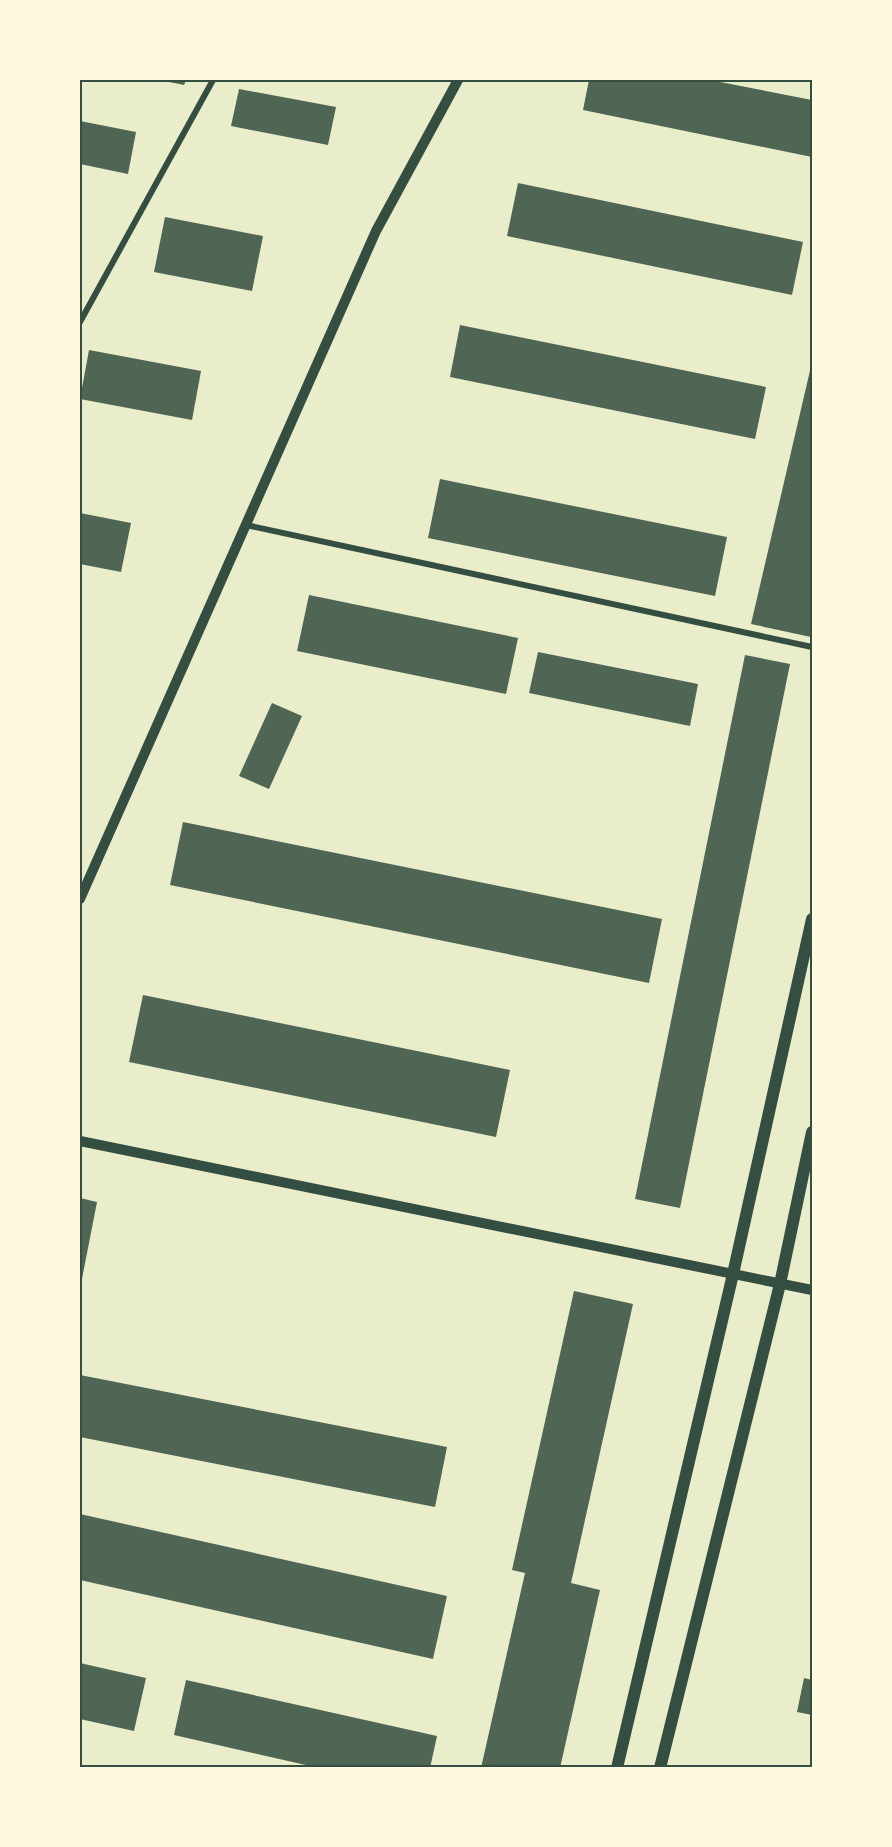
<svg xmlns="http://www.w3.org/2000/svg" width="892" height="1847" font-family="Mulish,sans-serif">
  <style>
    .building { fill: #4f6655 }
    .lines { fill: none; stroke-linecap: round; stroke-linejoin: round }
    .minor { stroke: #344e41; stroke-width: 6 }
    .tertiary { stroke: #344e41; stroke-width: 10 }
    .secondary { stroke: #344e41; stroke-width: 12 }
    .neatline { fill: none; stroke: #344e41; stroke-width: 2 }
  </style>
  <rect width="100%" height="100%" fill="#e9edc9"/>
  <!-- building -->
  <g class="building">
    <path d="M159 80H186L184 85Z"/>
    <path d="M589 80H710L812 100V157L583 110Z"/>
    <path d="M239 89 336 107 328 145 231 126Z"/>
    <path d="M80 121 136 132 128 174 80 164Z"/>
    <path d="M518 183 803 242 792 295 507 236Z"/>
    <path d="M165 217 263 236 252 291 154 272Z"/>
    <path d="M460 325 766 387 755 439 450 377Z"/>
    <path d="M89 350 201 371 192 420 80 399Z"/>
    <path d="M812 362V632L811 637 751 624Z"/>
    <path d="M440 479 727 537 715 596 428 538Z"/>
    <path d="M80 513 131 523 121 572 80 564Z"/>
    <path d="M309 595 518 638 506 694 297 651Z"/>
    <path d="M538 652 698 684 690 726 529 693Z"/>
    <path d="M745 655 790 664 680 1208 635 1199Z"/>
    <path d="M272 703 302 716 269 789 239 776Z"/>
    <path d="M183 822 662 919 649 983 170 885Z"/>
    <path d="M143 995 510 1070 496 1137 129 1062Z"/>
    <path d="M80 1198 97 1202 81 1284H80Z"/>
    <path d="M574 1291 633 1304 571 1583 600 1590 560 1768H481L525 1573 512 1570Z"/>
    <path d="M80 1375 447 1447 435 1507 80 1437Z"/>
    <path d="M80 1514 447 1596 433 1659 80 1580Z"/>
    <path d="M80 1663 146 1678 134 1731 80 1719Z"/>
    <path d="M804 1678 812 1680V1715L797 1712Z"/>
    <path d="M186 1680 437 1736 430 1768H319L174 1735Z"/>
  </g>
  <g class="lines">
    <!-- minor -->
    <g class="minor">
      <path d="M80 322 213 80"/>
      <path d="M246 525 812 647"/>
    </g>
    <!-- tertiary -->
    <g class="tertiary">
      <path d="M80 899 376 231 458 80"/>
      <path d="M80 1141 812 1290"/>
    </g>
    <!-- secondary -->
    <g class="secondary">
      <path d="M617 1768 733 1274 812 919"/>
      <path d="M660 1768 780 1284 812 1132"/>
    </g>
  </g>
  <!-- border -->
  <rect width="892" height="1847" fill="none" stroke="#fefae0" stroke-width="162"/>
  <rect x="81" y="81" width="730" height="1685" class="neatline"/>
</svg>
